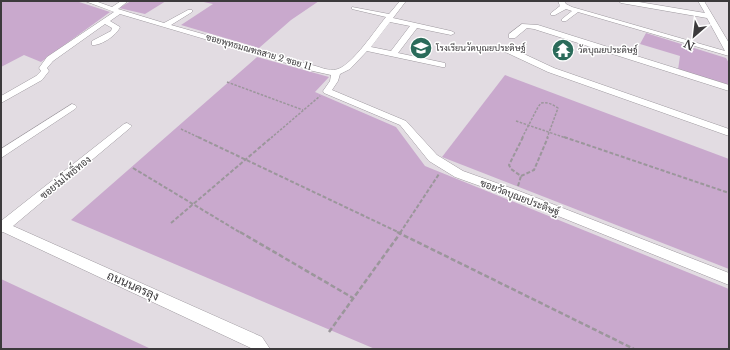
<svg xmlns="http://www.w3.org/2000/svg" width="730" height="350" font-family="'Libre Baskerville',Sarabun,serif">
  <style>
    .green { fill: #c9a9cd }
    .lines { fill: none; stroke-linecap: round; stroke-linejoin: round }
    .minor-casing { stroke: #9e999f; stroke-width: 1 }
    .path-far2 { stroke: #9b969b; stroke-width: 1.5; stroke-dasharray: 2.5 1.5; stroke-linecap: butt }
    .path-far1 { stroke: #9b969b; stroke-width: 2; stroke-dasharray: 4 2; stroke-linecap: butt }
    .path { stroke: #9b969b; stroke-width: 2.5; stroke-dasharray: 5 2.5; stroke-linecap: butt }
    .minor { fill: #fff; fill-rule: evenodd }
    .labels { text-anchor: middle; stroke-width: 3; stroke-linejoin: round; paint-order: stroke }
    .far-poi-label { font-size: 9px; fill: #3c3a3c; stroke: #fff; text-anchor: start }
    .far-street-label { font-size: 9px; fill: #3c3a3c; stroke: #fff }
    .street-label { font-size: 10px; fill: #3c3a3c; stroke: #fff }
    .near-street-label { font-size: 12px; fill: #3c3a3c; stroke: #fff }
  </style>
  <rect width="100%" height="100%" fill="#e2dce2"/>
  <!-- green -->
  <g class="green">
    <path d="M1 1H76L110 12 41 62 24 55 1 67Z"/>
    <path d="M131 1H166L145 14 119 8Z"/>
    <path d="M199 1H319L291 20 259 48 181 25 213 4Z"/>
    <path d="M646 33 726 58 729 63V85L678 70 680 56 640 44Z"/>
    <path d="M257 57 329 77 315 92 396 127 425 166 729 289V349H375L71 220Z"/>
    <path d="M505 75 729 159V269L442 157Z"/>
    <path d="M1 279 151 349H1Z"/>
  </g>
  <g class="lines">
    <!-- minor casing -->
    <g class="minor-casing">
      <g id="minor">
        <path d="M85 1H95L112 7 121 1H128L118 9 164 23 188 10H192V12L171 25 319 67C324 69 332 71 338 69 353 64 376 29 386 17L352 9V7L389 14 400 1H406L393 18 451 31 455 33 451 35 417 28 398 53 445 63V67H442L367 51 350 69 340 74 338 81 332 90 406 121 437 155 463 171 519 191 729 273V285L511 197 455 177 429 161 400 125 324 93 323 91 330 81 331 75 313 71 120 14 110 21 120 27C117 35 101 46 92 45V41L111 31 112 28 105 24 53 61 47 68 49 71 42 80 1 103V96L36 76 41 71 39 68 47 57 114 12ZM390 22 410 26 391 51 371 47Z"/>
        <path d="M558 1H564L566 4 572 7 725 51 707 18 621 3 618 1H633L705 13 698 1H704L729 43V56L578 12 566 21H562V19L572 11 566 9 555 15H551V13L560 6Z"/>
        <path d="M522 24 538 25 729 85V91L534 29 527 28 515 38H509V34Z"/>
        <path d="M501 46H507L554 68 729 129V136L548 72 501 50Z"/>
        <path d="M72 104 75 105 77 107 75 109 1 158V149Z"/>
        <path d="M127 123 132 126 130 128 13 226 262 337 270 349H253L3 232 1 233V221L124 124Z"/>
      </g>
    </g>
    <!-- path-far2 -->
    <g class="path-far2">
      <path d="M227 82 303 110"/>
      <path d="M516 121 566 138"/>
      <path d="M181 129 200 138"/>
      <path d="M271 138 320 96"/>
      <path d="M522 138 538 107 541 103C548 102 552 104 558 108L547 138"/>
    </g>
    <!-- path-far1 -->
    <g class="path-far1">
      <path d="M198 137 400 233"/>
      <path d="M523 137 509 165 511 169 521 176 534 170 548 137"/>
      <path d="M564 137 729 193"/>
      <path d="M133 168 241 233"/>
      <path d="M518 186 521 176"/>
      <path d="M171 223 272 137"/>
      <path d="M400 233 439 174"/>
    </g>
    <!-- path -->
    <g class="path">
      <path d="M240 232 353 298"/>
      <path d="M397 232 634 349"/>
      <path d="M329 332 401 232"/>
    </g>
    <!-- minor -->
    <use href="#minor" class="minor"/>
  </g>
  <!-- icons -->
  <defs>
    <g id="school-disc" transform="scale(1.15)"><circle r="9.5" fill="#2b6b5a" stroke="#fff"/><path d="M0-5L7-2L0 1L-7-2ZM-4 1L0 2.5L4 1V4Q0 6-4 4Z" fill="#fff"/></g>
    <g id="temple-disc" transform="scale(1.15)"><circle r="9.5" fill="#2b6b5a" stroke="#fff"/><path d="M0-6L5-2H3V0L6.5 2.5H4V6H1.5V3h-3V6H-4V2.5H-6.5L-3 0V-2H-5Z" fill="#fff"/></g>
  </defs>
  <g fill-rule="evenodd">
    <use href="#school-disc" x="421" y="48"/>
    <use href="#temple-disc" x="563" y="50"/>
  </g>
  <g class="labels">
    <!-- far-poi labels -->
    <g class="far-poi-label">
      <text x="436" y="51">โรงเรียนวัดบุณยประดิษฐ์</text>
      <text x="578" y="53">วัดบุณยประดิษฐ์</text>
    </g>
    <!-- far-street labels -->
    <g class="far-street-label">
      <text transform="translate(259 52) rotate(16)" y="3">ซอยพุทธมณฑลสาย 2 ซอย 11</text>
    </g>
    <!-- street labels -->
    <g class="street-label">
      <text transform="translate(65 177) rotate(-39)" y="4">ซอยร่มโพธิ์ทอง</text>
      <text transform="translate(520 197) rotate(21)" y="4">ซอยวัดบุณยประดิษฐ์</text>
    </g>
    <!-- near-street labels -->
    <g class="near-street-label">
      <text transform="translate(133 286) rotate(24)" y="4">ถนนนครลุง</text>
    </g>
  </g>
  <!-- border -->
  <rect width="730" height="350" fill="none" stroke="#3c3a3c" stroke-width="4"/>
  <!-- north arrow -->
  <g transform="translate(694 36) rotate(208)" stroke="#ffffff" stroke-width="3" paint-order="stroke">
  <path d="M0-3L7 15L0 10L-7 15Z" fill="#3c3a3c"/>
  <text y="-6" font-size="11" font-weight="bold" text-anchor="middle" fill="#3c3a3c">N</text>
  </g>
</svg>
